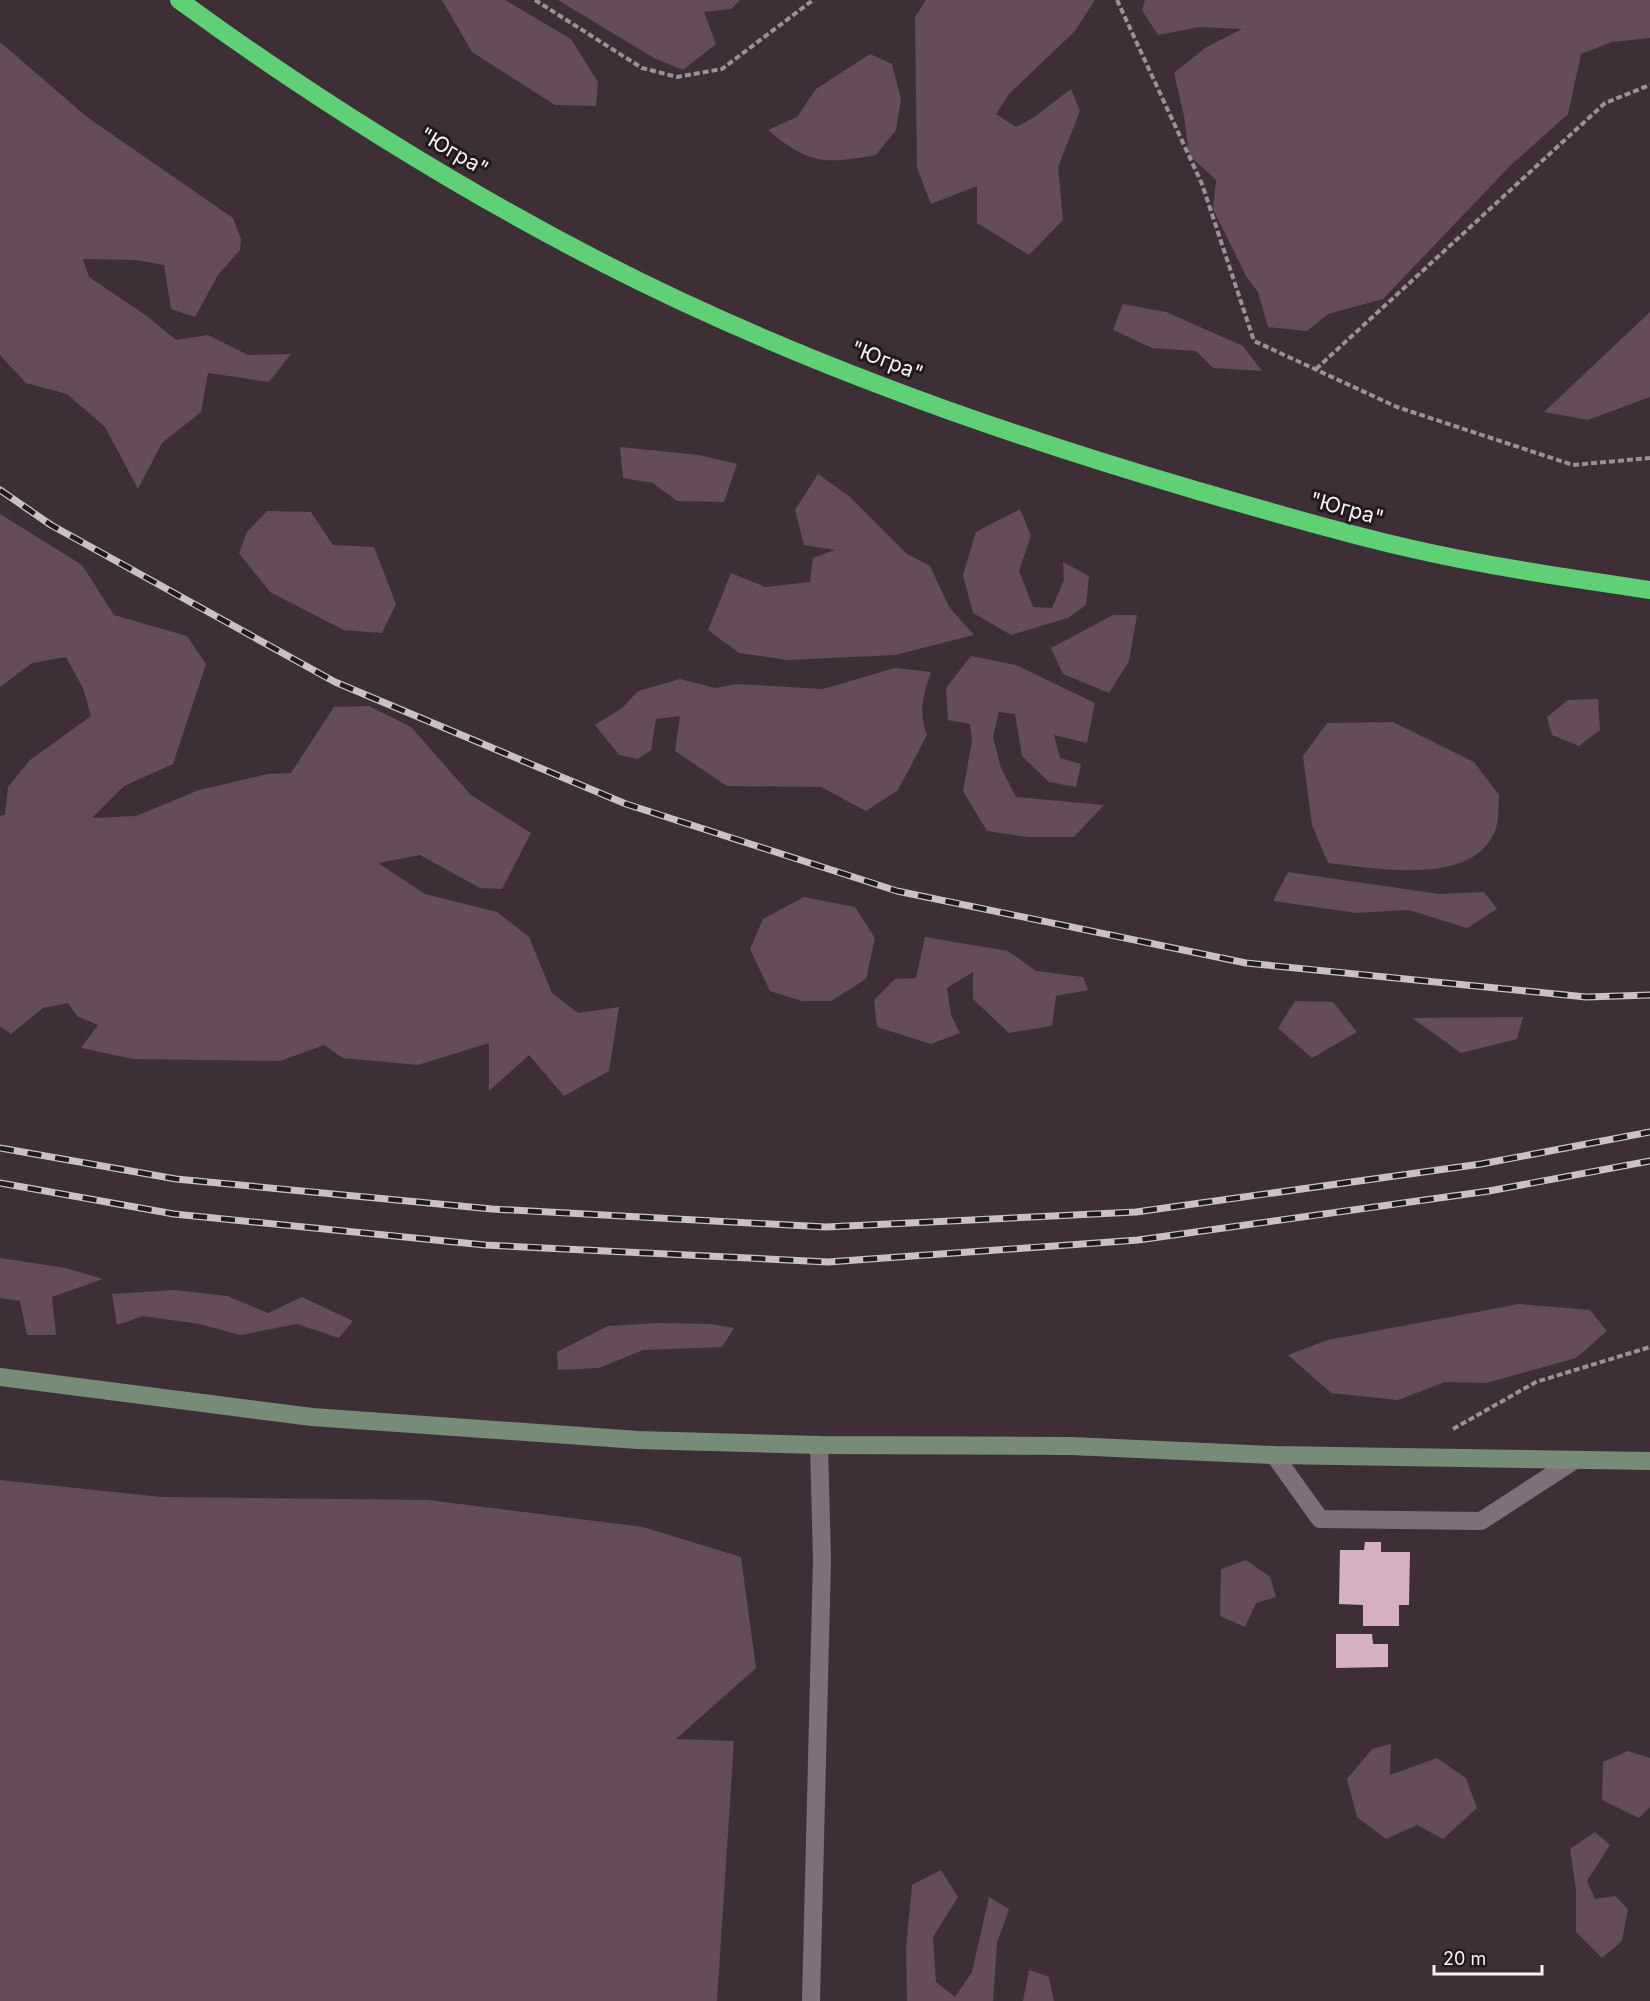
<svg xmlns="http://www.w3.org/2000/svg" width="1650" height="2001" font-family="Inter,sans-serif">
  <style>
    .green { fill: #644c58 }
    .building { fill: #d5b0c3 }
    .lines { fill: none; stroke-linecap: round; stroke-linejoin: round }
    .path { stroke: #9c8f96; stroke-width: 4; stroke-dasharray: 6 3; stroke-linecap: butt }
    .lane { stroke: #806f78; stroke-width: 18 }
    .street { stroke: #806f78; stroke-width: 18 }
    .secondary { stroke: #768c77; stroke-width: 18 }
    .highway { stroke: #5fd076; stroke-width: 18 }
    .rail-casing { stroke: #cbc0c6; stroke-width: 7 }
    .rail { stroke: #20191d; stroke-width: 4.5; stroke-dasharray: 14; stroke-linecap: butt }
    .labels { text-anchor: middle; stroke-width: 6; stroke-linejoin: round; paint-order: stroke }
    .street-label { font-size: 21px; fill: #fbf1f6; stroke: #20191d }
  </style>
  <rect width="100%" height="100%" fill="#3e2f37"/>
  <!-- green -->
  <g class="green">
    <path d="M442 0H505L571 39 598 82 596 106 555 105 472 52Z"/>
    <path d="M558 0H740L731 9 704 12 716 44 683 70 654 58Z"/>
    <path d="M926 0H1095L1075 31 1009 94 996 114 1016 127 1033 118 1071 89 1080 111 1058 167 1063 220 1029 255 977 223V186L931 204 917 168 915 17Z"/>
    <path d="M1145 0H1650V38L1612 42 1581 54 1568 114 1510 166 1383 299 1328 314 1307 331 1268 327 1258 292 1246 276 1213 209 1216 180 1189 155 1184 116 1174 73 1205 48 1242 29 1200 27 1158 35 1142 10Z"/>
    <path d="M0 42 87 117 233 218 241 239 240 250 218 275 195 317 171 309 164 265 136 260 83 259 89 277 147 316 176 340 208 335 248 355 291 354 269 382 208 373 201 412 162 443 138 489 105 427 67 394 26 383 0 355Z"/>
    <path d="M870 54 892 64 901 99 896 130 876 155C825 164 809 165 768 130L797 117 816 89Z"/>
    <path d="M1123 304 1166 312 1243 346 1262 371 1213 368 1196 351 1152 348 1113 330Z"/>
    <path d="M1650 312V397L1588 420 1544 412Z"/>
    <path d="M620 447 699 455 737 464 724 502 677 501 653 483 623 478Z"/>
    <path d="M818 474 850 497 907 554 930 566 949 607 974 635 895 655 788 660 739 653 708 630 731 573 765 587 810 582 813 558 835 550 804 545 795 510Z"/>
    <path d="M1020 509 1031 536 1019 571 1033 607 1052 608 1064 580 1063 562 1089 576 1086 605 1068 618 1011 635 973 613 963 575 976 532Z"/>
    <path d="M267 511 311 512 333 545 374 547 396 604 382 633 344 630 270 592 239 553 247 532Z"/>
    <path d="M0 514 82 565 114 615 187 636 206 664 173 764 124 786 92 818 136 816 199 790 268 774 291 773 334 707 369 706 411 727 471 795 531 833 502 889 480 888 420 855 378 863 425 894 497 912 529 937 552 993 578 1013 619 1007 609 1071 564 1096 529 1055 489 1091V1043L418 1065 343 1058 324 1045 280 1061 133 1059 81 1048 98 1025 77 1016 68 1003 43 1008 11 1034 0 1026V816L5 815 8 787 30 760 91 716 83 688 66 657 32 663 0 687Z"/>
    <path d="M1113 615H1137L1129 661 1109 693 1063 674 1051 648Z"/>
    <path d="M971 656 1016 665 1095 703 1087 743 1054 735 1060 758 1081 764 1076 787 1049 782 1022 756 1015 714 999 712 993 737 1001 768 1016 797 1104 805 1074 837H1028L987 831 963 791 972 741 970 724 948 720 946 688Z"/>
    <path d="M895 668 931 672C923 696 918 711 927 735L898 790 866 811 821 787 727 786 675 751 680 716 656 719 651 750 638 759 619 755 595 725 622 708 638 691 680 679 715 688 736 684 823 689Z"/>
    <path d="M1598 699 1600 730 1579 746 1552 735 1547 717 1568 700Z"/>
    <path d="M1393 722 1474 762 1499 795C1498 805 1499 819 1496 828 1476 888 1375 868 1328 863L1312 825 1303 756 1327 723Z"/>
    <path d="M1288 872 1439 894 1484 892 1497 909 1467 928 1409 910 1356 913 1273 901Z"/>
    <path d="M804 897 855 907 875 938 866 979 831 1001H802L770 991 750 949 763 919Z"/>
    <path d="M925 937 1008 951 1036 971 1083 977 1088 990 1056 996 1052 1026 1009 1033 973 999V972L947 988 951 1015 960 1033 931 1044 877 1027 874 1000 895 979 916 978Z"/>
    <path d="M1295 1001 1333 1002 1357 1032 1312 1058 1278 1028Z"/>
    <path d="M1523 1017 1517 1039 1461 1053 1412 1018Z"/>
    <path d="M0 1258 66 1268 103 1279 52 1297 56 1335H27L20 1301 0 1298Z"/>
    <path d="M175 1290 227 1296 268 1313 302 1297 353 1321 339 1338 297 1324 240 1335 200 1324 143 1316 117 1325 112 1294Z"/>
    <path d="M1519 1304 1590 1310 1607 1331 1576 1358 1486 1383 1445 1382 1398 1400 1331 1393 1288 1355 1328 1340Z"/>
    <path d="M658 1323 710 1324 734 1328 722 1347 643 1350 599 1368 558 1370 557 1352 608 1326Z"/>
    <path d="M0 1480 161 1497 428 1500 643 1527 741 1557 756 1668 676 1739 734 1741 717 2001H0Z"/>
    <path d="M1246 1560 1270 1577 1276 1597 1256 1603 1245 1627 1220 1616 1221 1569Z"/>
    <path d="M1391 1744 1390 1775 1437 1758 1466 1778 1477 1808 1443 1839 1417 1825 1386 1839 1357 1817 1347 1779 1372 1749Z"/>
    <path d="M1628 1751 1650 1758V1807L1639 1818 1602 1800 1603 1762Z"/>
    <path d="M1595 1832 1610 1845 1587 1881 1595 1899 1615 1896 1628 1909 1622 1941 1602 1958 1576 1932V1889L1570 1849Z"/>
    <path d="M941 1870 958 1897 933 1937 936 1982 955 1997 972 1972 989 1897 1009 1909 997 1943 993 2001H907L906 1948 912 1885Z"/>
    <path d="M1029 1970 1049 1977 1054 2001H1023Z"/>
  </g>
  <!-- building -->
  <g class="building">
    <path d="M1365 1542H1381V1552H1410L1409 1605H1399V1626H1363V1605L1339 1604 1340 1550H1364Z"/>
    <path d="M1336 1634H1372L1373 1644H1388V1667L1336 1668Z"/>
  </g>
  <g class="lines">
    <!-- path -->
    <g class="path">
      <path d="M535 0 642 68 677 77 722 69 813 0"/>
      <path d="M1117 0 1202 184 1254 341 1397 407 1573 465 1650 458"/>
      <path d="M1316 369 1605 103 1650 85"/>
      <path d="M1453 1429 1536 1382 1650 1347"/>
    </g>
    <!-- lane -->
    <path class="lane" d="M1274 1455 1320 1519 1481 1521 1575 1460"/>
    <!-- street -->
    <path class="street" d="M811 2001 822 1560 819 1445"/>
    <!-- secondary -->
    <path class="secondary" d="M0 1377 312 1417 638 1440 819 1445 1071 1446 1274 1455 1650 1461"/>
    <!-- highway -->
    <path class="highway" d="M179 0C310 96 459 189 603 263 790 359 993 431 1195 490 1264 510 1334 531 1404 547 1485 566 1568 578 1650 590"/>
    <!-- rail casing -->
    <g class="rail-casing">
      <g id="rail">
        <path d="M0 490 51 525 335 682 626 804 897 891 1246 963 1586 997 1650 995"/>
        <path d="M0 1148 176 1179 492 1209 826 1227 1136 1212 1481 1164 1650 1132"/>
        <path d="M0 1183 174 1214 485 1245 828 1262 1138 1240 1489 1191 1650 1161"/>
      </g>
    </g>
    <!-- rail -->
    <use href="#rail" class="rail"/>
  </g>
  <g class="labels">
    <!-- street labels -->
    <g class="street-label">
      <text transform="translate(454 152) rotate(30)" y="7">"Югра"</text>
      <text transform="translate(887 361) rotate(21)" y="7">"Югра"</text>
      <text transform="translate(1347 509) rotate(15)" y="7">"Югра"</text>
    </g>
  </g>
  <!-- scale -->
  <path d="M1434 1965v9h108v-9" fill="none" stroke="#fbf1f6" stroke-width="3"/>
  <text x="1443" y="1965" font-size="18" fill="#fbf1f6" stroke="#20191d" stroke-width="4.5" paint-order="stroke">20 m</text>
</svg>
